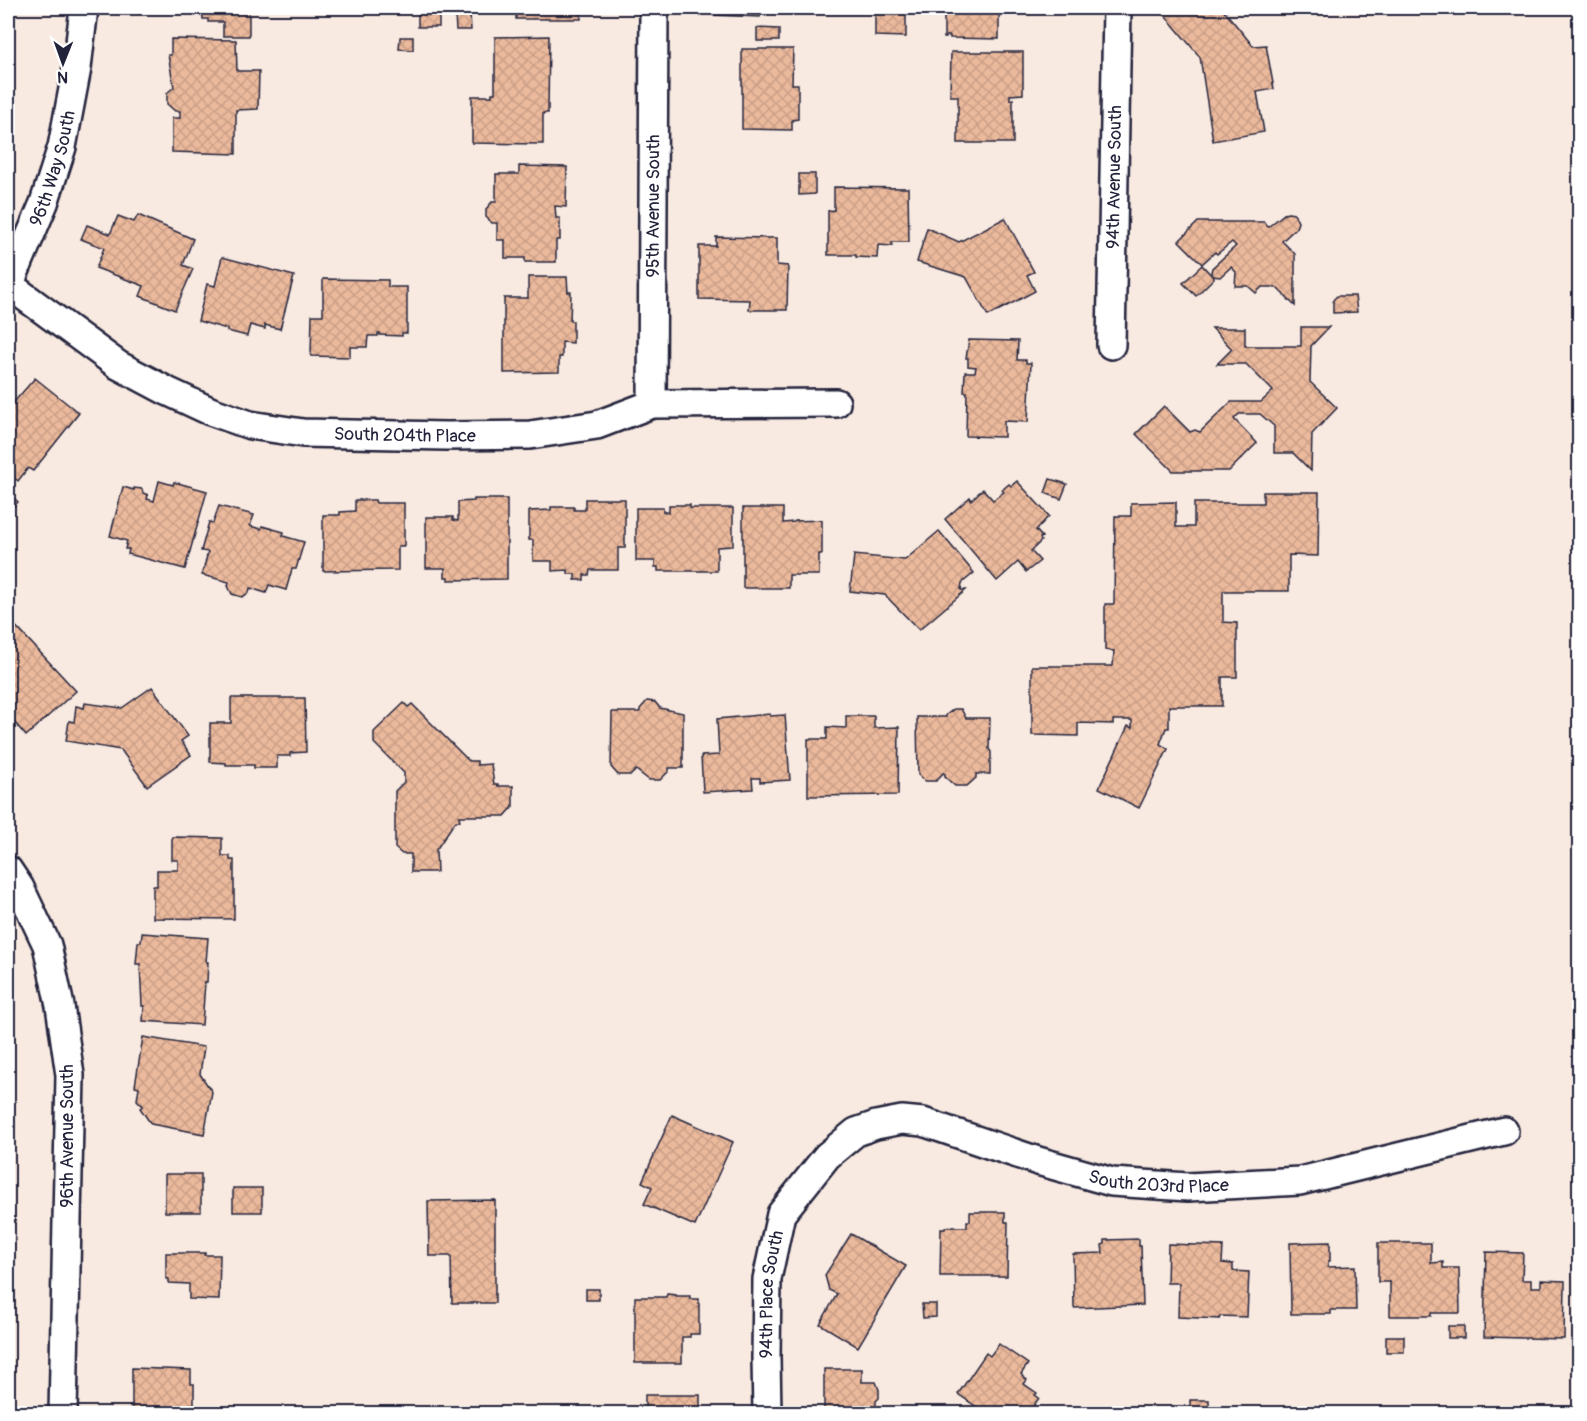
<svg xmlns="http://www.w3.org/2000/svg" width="1587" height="1421" font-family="Pangolin,sans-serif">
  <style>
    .building { fill: url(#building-cross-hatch); stroke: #22223b; stroke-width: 1.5 }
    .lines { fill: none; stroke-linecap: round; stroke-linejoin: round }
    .minor-casing { stroke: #22223b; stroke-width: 32 }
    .minor { stroke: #fff; stroke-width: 27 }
    .labels { text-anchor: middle; stroke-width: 5; stroke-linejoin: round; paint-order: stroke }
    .street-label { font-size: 18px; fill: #22223b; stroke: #fff }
  </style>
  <defs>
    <pattern id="building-cross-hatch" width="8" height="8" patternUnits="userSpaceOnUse" patternTransform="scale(1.5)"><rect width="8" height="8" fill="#ebb99c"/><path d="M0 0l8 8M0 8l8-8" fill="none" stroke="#c99f87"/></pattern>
  </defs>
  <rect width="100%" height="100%" fill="#f9eae1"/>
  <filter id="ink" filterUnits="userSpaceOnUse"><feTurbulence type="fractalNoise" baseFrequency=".0167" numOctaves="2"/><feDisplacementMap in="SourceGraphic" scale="12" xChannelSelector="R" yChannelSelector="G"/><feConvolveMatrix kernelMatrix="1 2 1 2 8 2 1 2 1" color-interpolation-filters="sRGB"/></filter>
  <g filter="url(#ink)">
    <!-- building -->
    <g class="building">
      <path d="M202 8H249V36H223V22H208V19H203Z"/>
      <rect x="418" y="8" width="21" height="19"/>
      <rect x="516" y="8" width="65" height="11"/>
      <path d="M713 8H760V17L713 15Z"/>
      <path d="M875 8H906V37L875 36Z"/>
      <path d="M944 8H999V39L950 38V36H946V38H944Z"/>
      <path d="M1159 8H1222L1253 46 1266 45 1274 89 1257 92 1264 132 1213 141 1200 57Z"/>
      <path d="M470 14 471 30H456L455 15Z"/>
      <path d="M757 28 779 29V41H757Z"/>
      <path d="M549 36 548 113H543V144L472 143V96H492V93H495V37Z"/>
      <path d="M400 37H413V50L399 49Z"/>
      <path d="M171 39 236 40 237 71H259L258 109 236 110V154L172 152V118H180V111H175L167 104V93L174 87 168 55H171Z"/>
      <path d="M742 49H793L792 84H798V119L792 120V130L742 129Z"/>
      <path d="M951 52H1023V94L1010 95V100L1013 99V143H958V96H950Z"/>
      <path d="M519 166 567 167 566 207 555 206 556 218H560V240H556V262H525V258H505V240H497V223H492L486 217V209L492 202H496V174H519Z"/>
      <path d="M799 174H815V194L799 195Z"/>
      <path d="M834 187 908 188 909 242H892V246L878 245 877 258 856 257V255H828V211L834 210Z"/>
      <path d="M1288 213 1294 214 1298 222 1296 228 1282 241 1295 254V306L1276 287H1262L1256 293 1248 286H1235L1236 272 1231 267 1220 277 1213 276 1211 272 1212 268 1236 246 1232 242 1217 254 1215 252 1202 264 1179 241 1198 222H1264L1268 227 1284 214Z"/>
      <path d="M138 215 193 239 183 265 193 269 175 310 140 296 144 286 96 268 104 248 81 239 87 225 110 234 118 216 134 222Z"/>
      <path d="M1005 218 1034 272 1027 275 1035 291 988 316 966 277 917 262 927 228 959 242Z"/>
      <path d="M716 237 777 238V265L788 266 787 310H749L750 300 699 299V246H716Z"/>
      <path d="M222 257 294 276 280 329 265 325V329L250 325 247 336 227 331V329L198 321 207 284 215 286Z"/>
      <path d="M1202 265 1214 278 1196 296 1183 283Z"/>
      <path d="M528 277H567L568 292H571L570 321H573V343L562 342V357H559V372L504 373V298H528Z"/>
      <path d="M323 279 388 280V287H407V333H402V336L380 335V333H378V336H368L367 347H350V357L311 356 312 315H323Z"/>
      <path d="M1337 296H1355L1357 312 1333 313V300Z"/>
      <path d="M1301 327H1329L1311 346 1310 382 1337 408 1312 434 1311 471 1293 453H1274V426L1260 414H1239L1234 419 1257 443 1229 471H1173L1136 434 1164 406 1190 432 1195 430 1200 432 1231 402H1261L1273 391 1246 364H1217L1232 349 1212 328H1245V346H1301Z"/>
      <path d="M969 340 1018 341 1017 360H1026V363H1031L1028 422 1004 421V437L966 436 967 392H964L965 372H975L976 367 968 366V358H966Z"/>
      <path d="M35 378 79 413 33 471 28 468 18 481 8 472V397L14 402Z"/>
      <path d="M1050 479 1067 484 1061 499 1045 493Z"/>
      <path d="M159 481 173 485 174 482 207 491 185 569 128 554 129 549H125L127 541 110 536 123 487 134 490V488L142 489 143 493 148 495 147 499 154 501Z"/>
      <path d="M1017 481 1049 516 1036 530 1042 537 1040 538 1041 541 1031 551 1040 561 1026 572 1018 562 997 581 945 519 970 497 971 500 983 489 993 500 1004 492 1002 490 1009 484 1011 486Z"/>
      <path d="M8 492 18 502 8 512Z"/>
      <path d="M1263 492H1319L1318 556 1289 555V591H1223V622L1237 623V677H1222V706H1169V728H1166L1160 744 1168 749 1139 808 1099 788 1128 726 1132 728V720H1113V724L1078 723V736L1032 735V666H1113L1114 651 1105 650V604H1114L1115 516H1131V503L1176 502V527H1194V503H1263Z"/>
      <path d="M474 499H507V579L448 580V577H445V568H426V517H453V520L458 521V502L474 501Z"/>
      <path d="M585 499H625V548H618V570H590L589 575H584V580H575V574H568V570L552 571V561H533V540H529V511L551 510V507H574V510H585Z"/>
      <path d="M355 500H375L376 503H404V546H398V570L323 571V515H340V512L355 511Z"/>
      <path d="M669 505H690V508H733V546L717 547V571H658V567H655V561H636V508H663V512H669Z"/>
      <path d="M219 506 254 515 250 526 261 529 262 526 284 532 283 536 304 542 296 569H292L286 590 269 585 266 593 250 588 249 593 242 597 232 594 228 586 229 582 202 575 208 552 201 551 209 522 213 523Z"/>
      <path d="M743 508H783V523L794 522 795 521 822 520V554H819V575H789V588H743Z"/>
      <path d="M939 531 974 573 962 583 961 590H966L919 630 885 595 850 591 854 555 905 560Z"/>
      <path d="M10 620 76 691 26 736 8 715V622Z"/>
      <path d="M152 687 188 736 181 741 191 755 147 786 121 750 66 741 69 721 74 722 76 706 84 708 85 703 122 708Z"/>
      <path d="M231 698H305L306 752 290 753V756H277V768H254V765H226V763L210 762V723H231Z"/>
      <path d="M647 701 655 702 660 708 683 713V768H669V771L660 780H649L636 770 631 775H618L611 767 612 712H640V709Z"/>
      <path d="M404 703 408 707 412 704 469 761H477V765L491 764 494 784H498V786H513V807L505 816H459L460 821H456L452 826 436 850 437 872H411V854H402L395 848V791L404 782V773L374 743V732Z"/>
      <path d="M954 709H961L966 718H990L989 749 991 752V759L990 761V774H976V778L967 786H955L945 777V774L943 773 936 781H925L918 775 917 717H946V715Z"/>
      <path d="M770 714V716L785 715 790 780 760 782V778H752L753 789 703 792 701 756 719 755 717 719Z"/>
      <path d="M846 716H874V728L899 727 898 795 808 796V739H827V727L846 728Z"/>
      <path d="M172 837 222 838V856H230V860H234V919L153 918V886H157V870H178V860H172Z"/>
      <path d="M142 933 208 938 206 962H208L207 982H205L202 1025 143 1021 144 1006H142L140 964H136L138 942H141Z"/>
      <path d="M143 1037 204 1047 200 1074 212 1092 204 1134 151 1124 140 1108 143 1106 137 1100 139 1087 135 1086Z"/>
      <path d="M672 1115 733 1142 695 1226 644 1204 652 1187 642 1182Z"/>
      <rect x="165" y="1174" width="36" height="38"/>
      <rect x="233" y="1188" width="29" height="24"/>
      <path d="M495 1200V1303H452L451 1256H429L428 1201Z"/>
      <path d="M970 1212H1005V1222H1008L1007 1276H940L941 1229H945V1227H967V1221H970Z"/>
      <path d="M851 1234 906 1266 858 1347 820 1324 837 1294 829 1290 825 1275Z"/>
      <path d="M1139 1239V1246H1141L1143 1305 1074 1308 1073 1254 1103 1253 1102 1245 1105 1244V1240Z"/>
      <path d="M1330 1242V1261H1328V1267L1355 1266 1356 1310H1331V1314H1291L1290 1243Z"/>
      <path d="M1378 1243H1431V1263L1443 1262V1268H1459L1460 1313H1431V1316H1390V1282H1378Z"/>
      <path d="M1168 1244 1223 1246 1222 1263 1233 1264V1271L1249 1272 1247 1317 1220 1316V1319L1178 1317 1179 1283H1167Z"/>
      <path d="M1486 1252 1523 1253 1522 1280H1531V1287H1541V1280L1565 1281 1564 1339 1484 1337Z"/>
      <path d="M166 1253H205L204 1255H220L219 1300 189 1299V1284L169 1283V1279H166Z"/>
      <rect x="586" y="1289" width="13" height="11"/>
      <path d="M667 1294 676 1295V1296H690V1299H699V1334H690V1337H682V1363H635V1297H666Z"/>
      <path d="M922 1304H936V1317L923 1318Z"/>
      <rect x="1448" y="1326" width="16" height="12"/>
      <rect x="1386" y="1336" width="18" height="16"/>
      <path d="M999 1344 1028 1364 1021 1374 1022 1375V1376L1027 1380 1024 1384 1037 1393 1035 1395 1039 1398 1028 1414H987L958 1394 986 1353 990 1356Z"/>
      <path d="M132 1368 191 1370V1384H194V1414H128V1410H132Z"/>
      <path d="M824 1369H862V1382H876L879 1390V1398L876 1401V1414H824Z"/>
      <rect x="645" y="1395" width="55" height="19"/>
      <rect x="1190" y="1400" width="19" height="14"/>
    </g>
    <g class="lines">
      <!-- minor casing -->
      <g class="minor-casing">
        <g id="minor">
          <path id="s1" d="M9 285 118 365 167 391 210 411 250 425 303 433 446 436 530 435 597 425 652 404 836 403"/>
          <path id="s2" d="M8 288 44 203 62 147 77 68 84 8"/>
          <path id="s3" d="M1111 345 1117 8"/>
          <path id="s4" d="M652 404 654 8"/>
          <path d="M8 870 20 888 47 945 60 1006 70 1075 63 1414"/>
          <path id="s5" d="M767 1414 766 1357 767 1279 781 1214 827 1156 856 1132 876 1125 902 1120 923 1122 1038 1161 1112 1182 1188 1187 1300 1181 1504 1131"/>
        </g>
      </g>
      <!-- minor -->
      <use href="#minor" class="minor"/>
    </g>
  </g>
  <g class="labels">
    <!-- street labels -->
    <g class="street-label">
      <text dy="6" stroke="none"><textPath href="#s2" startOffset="128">96th Way South</textPath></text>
      <text dy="6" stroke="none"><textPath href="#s3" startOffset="168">94th Avenue South</textPath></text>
      <text dy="6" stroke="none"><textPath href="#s4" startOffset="198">95th Avenue South</textPath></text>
      <text dy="6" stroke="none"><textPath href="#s1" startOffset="436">South 204th Place</textPath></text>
      <text transform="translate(67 1136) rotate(-90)" y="6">96th Avenue South</text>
      <text dy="6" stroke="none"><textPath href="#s5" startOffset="627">South 203rd Place</textPath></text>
      <text dy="6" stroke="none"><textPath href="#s5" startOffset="120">94th Place South</textPath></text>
    </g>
  </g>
  <!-- margin -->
  <rect width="1587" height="1421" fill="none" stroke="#fff" stroke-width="30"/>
  <rect x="15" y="15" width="1557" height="1391" fill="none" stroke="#22223b" stroke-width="2" filter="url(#ink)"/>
  <!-- north arrow -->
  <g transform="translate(63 63) rotate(181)" stroke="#ffffff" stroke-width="4.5" paint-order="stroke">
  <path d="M0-4.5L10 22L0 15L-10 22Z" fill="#22223b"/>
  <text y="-9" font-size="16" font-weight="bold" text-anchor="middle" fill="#22223b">N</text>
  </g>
</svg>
